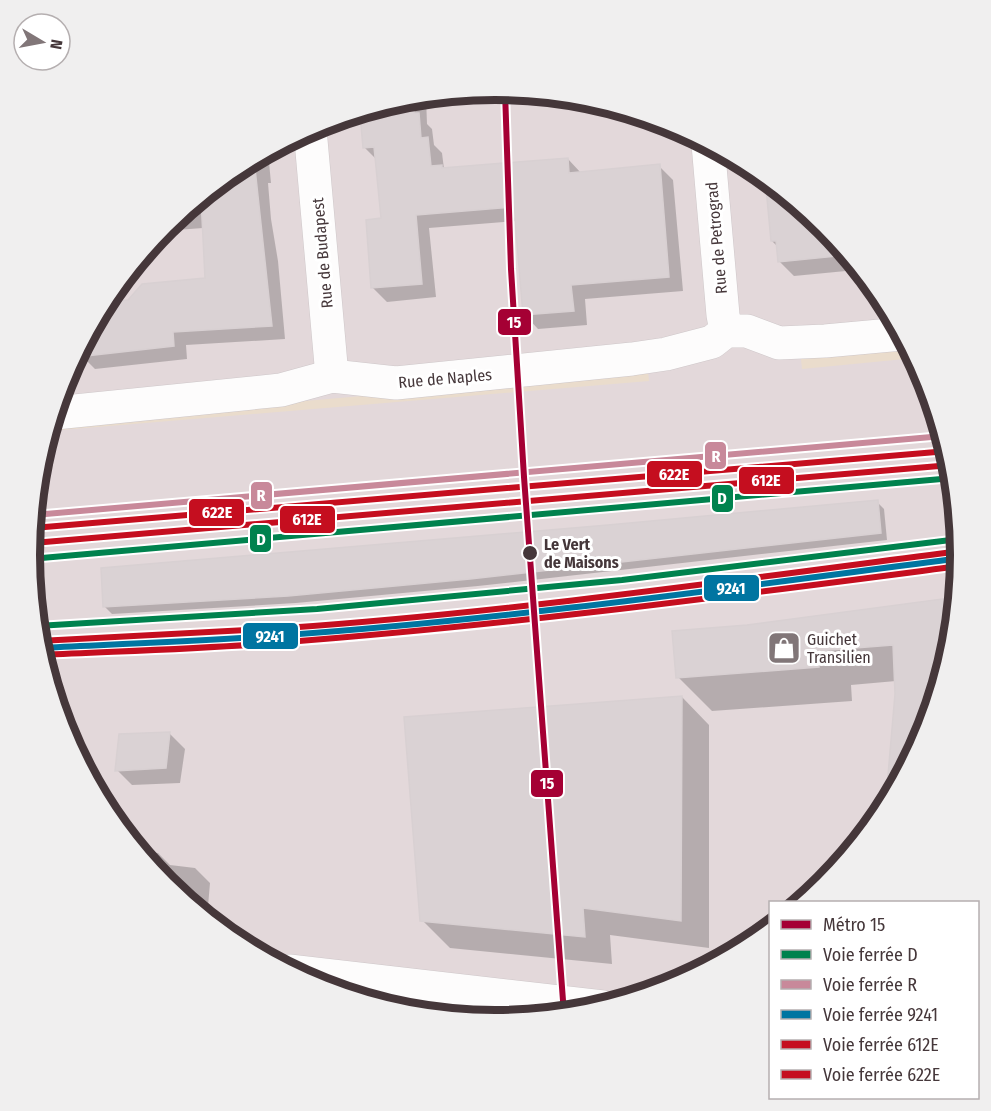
<svg xmlns="http://www.w3.org/2000/svg" width="991" height="1111" font-family="'Fira Sans Condensed',sans-serif">
  <style>
    .residential { fill: #e3d8da }
    .green { fill: #eadccc }
    .shadow { fill: #0003 }
    .building { fill: #dad2d4; stroke: #d8d0d2; stroke-width: 1.5 }
    .lines { fill: none; stroke-linecap: round; stroke-linejoin: round }
    .minor-casing { stroke: #cec7c9; stroke-width: 34 }
    .minor { stroke: #fdfcfc; stroke-width: 33 }
    .rail-1-casing { stroke: #fff; stroke-width: 10 }
    .rail-2-casing { stroke: #fff; stroke-width: 10 }
    .rail-3-casing { stroke: #fff; stroke-width: 10 }
    .rail-4-casing { stroke: #fff; stroke-width: 10 }
    .rail-5-casing { stroke: #fff; stroke-width: 10 }
    .rail-1 { stroke: #00824e; stroke-width: 6 }
    .rail-2 { stroke: #c8899a; stroke-width: 6 }
    .rail-3 { stroke: #0075a1; stroke-width: 6 }
    .rail-4 { stroke: #c50e1f; stroke-width: 6 }
    .rail-5 { stroke: #c50e1f; stroke-width: 6 }
    .metro-1-casing { stroke: #fff; stroke-width: 10 }
    .metro-1 { stroke: #a50034; stroke-width: 6 }
    .stop-dot { fill: #45373a; stroke: #fff; stroke-width: 2 }
    .labels { text-anchor: middle; stroke-width: 6; stroke-linejoin: round; paint-order: stroke }
    .street-label { font-size: 16px; fill: #45373a; stroke: #fff }
    .stop-label { font-size: 16px; font-weight: bold; fill: #45373a; stroke: #fff; text-anchor: start }
    .poi-label { font-size: 16px; fill: #45373a; stroke: #fff; text-anchor: start }
    .rim { fill: none; stroke: #45373a; stroke-width: 8 }
    .line-badge { stroke: #fff; stroke-width: 2 }
    .badge-label { font-size: 16px; text-anchor: middle; font-weight: bold; fill: #fff }
  </style>
  <rect width="100%" height="100%" fill="#f0eaeb"/>
  <!-- residential -->
  <path class="residential" d="M496 90 587 99 674 126 754 169 825 227 883 297 926 378 952 465 961 556 952 647 925 734 882 814 824 885 803 902H770V929L754 943 673 986 586 1012 495 1021 404 1012 317 985 237 942 166 884 108 814 65 733 39 646 30 555 39 464 66 377 109 297 167 226 237 168 318 125 405 99Z"/>
  <!-- green -->
  <g class="green">
    <path d="M911 349 915 358 802 369 801 359Z"/>
    <path d="M648 371 649 381 49 431 52 423Z"/>
  </g>
  <!-- shadow -->
  <g class="shadow">
    <path d="M426 97 427 124 432 129 434 145 442 153 444 169 568 159 581 173 659 166 673 180 683 291 585 299 587 325 538 329 524 314 517 221 429 228 436 297 387 302 372 287 383 220 377 160 364 147 362 121 358 117V113L405 99Z"/>
    <path d="M600 103 627 111 610 113Z"/>
    <path d="M268 152 271 183H268L271 219 278 261 285 339 186 345 187 359 95 369 82 356 206 279 203 228 163 231 237 168Z"/>
    <path d="M767 179 825 227 872 283 860 284 846 271 794 276 779 261 778 247 772 241Z"/>
    <path d="M877 502 884 509 887 540 478 586 296 603 112 614 104 606Z"/>
    <path d="M673 633 952 647 925 734 887 806 896 694V681L851 685 852 701 712 711 678 677Z"/>
    <path d="M682 697 709 725V948L610 935 612 964 450 948 422 920Z"/>
    <path d="M169 733 185 749 180 783 132 785 117 770Z"/>
    <path d="M139 851 158 853 170 865 195 868 210 883 207 918 166 884Z"/>
  </g>
  <!-- building -->
  <g class="building">
    <path d="M413 98 414 113H419L421 138 428 137 431 166 442 165V168L568 158 569 173 660 164 669 277 571 285 574 311 523 315 514 207 416 215 422 284 371 288 366 220 381 218 374 147 363 148 360 113Z"/>
    <path d="M254 159 272 326 173 332 174 346 76 357 106 302 128 300 142 284 205 278 201 198 237 168Z"/>
    <path d="M765 177 825 227 848 255 778 262 776 241H771Z"/>
    <path d="M878 500 881 533 470 579 288 596 103 607 101 568 608 525Z"/>
    <path d="M957 597 952 647 925 734 885 810 895 694 893 645 817 651 819 667 676 678 672 631 747 625Z"/>
    <path d="M682 696 681 921 583 908 585 937 420 921 404 717Z"/>
    <path d="M170 732 166 768 115 771 119 734Z"/>
  </g>
  <g class="lines">
    <!-- minor casing -->
    <g class="minor-casing">
      <g id="minor">
        <path d="M310 129 332 376"/>
        <path d="M708 144 723 315 726 331"/>
        <path d="M55 413 281 390 332 376 396 383 632 359 666 354 712 342 726 331H747L779 343 825 341 902 334"/>
        <path d="M289 971 603 1007"/>
      </g>
    </g>
    <!-- minor -->
    <use href="#minor" class="minor"/>
    <!-- rail-1 casing -->
    <g class="rail-1-casing">
      <g id="rail-1">
        <path d="M30 559 953 478"/>
        <path d="M37 626 317 609 622 580 959 539"/>
      </g>
    </g>
    <!-- rail-2 casing -->
    <g class="rail-2-casing">
      <path id="rail-2" d="M34 515 943 436"/>
    </g>
    <!-- rail-3 casing -->
    <g class="rail-3-casing">
      <path id="rail-3" d="M39 648C122 644 204 641 286 635 512 619 736 587 961 558"/>
    </g>
    <!-- rail-4 casing -->
    <g class="rail-4-casing">
      <g id="rail-4">
        <path d="M33 543 951 465"/>
        <path d="M42 655C123 651 206 649 287 642 512 625 736 595 960 566"/>
      </g>
    </g>
    <!-- rail-5 casing -->
    <g class="rail-5-casing">
      <g id="rail-5">
        <path d="M33 528 948 451"/>
        <path d="M39 641C121 636 203 633 285 628 511 612 736 580 960 551"/>
      </g>
    </g>
    <!-- rail-1 -->
    <use href="#rail-1" class="rail-1"/>
    <!-- rail-2 -->
    <use href="#rail-2" class="rail-2"/>
    <!-- rail-3 -->
    <use href="#rail-3" class="rail-3"/>
    <!-- rail-4 -->
    <use href="#rail-4" class="rail-4"/>
    <!-- rail-5 -->
    <use href="#rail-5" class="rail-5"/>
    <!-- metro-1 casing -->
    <g class="metro-1-casing">
      <path id="metro-1" d="M505 91 511 269 524 477 564 1014"/>
    </g>
    <!-- metro-1 -->
    <use href="#metro-1" class="metro-1"/>
  </g>
  <!-- icons -->
  <defs>
    <g id="shop-square" transform="scale(1.725)"><rect x="-9" y="-9" width="18" height="18" rx="4" fill="#817678" stroke="#fff"/><path d="M-5-2.5h2.3a2.7 3.5 0 0 1 5.4 0H5L5.5 6h-11ZM-1.5-2.5h3a1.5 2.3 0 0 0-3 0Z" fill="#fff"/></g>
  </defs>
  <g fill-rule="evenodd">
    <use href="#shop-square" x="784" y="648"/>
  </g>
  <!-- markers -->
  <circle class="stop-dot" cx="530" cy="553" r="8"/>
  <g class="labels">
    <!-- street labels -->
    <g class="street-label">
      <text transform="translate(716 238) rotate(-95)" y="6">Rue de Petrograd</text>
      <text transform="translate(322 253) rotate(-95)" y="6">Rue de Budapest</text>
      <text transform="translate(445 378) rotate(-5)" y="6">Rue de Naples</text>
    </g>
    <!-- stop labels -->
    <g class="stop-label">
      <text x="544" y="550">Le Vert<tspan x="544" dy="18">de Maisons</tspan></text>
    </g>
    <!-- poi labels -->
    <g class="poi-label">
      <text x="807" y="645">Guichet<tspan x="807" dy="18">Transilien</tspan></text>
    </g>
  </g>
  <!-- crop -->
  <path d="M0 0H991V1111H0ZM40 555a455 455 0 1 1 910 0a455 455 0 1 1-910 0Z" fill="#f0efef" fill-rule="evenodd"/>
  <path class="rim" d="M40 555a455 455 0 1 1 910 0a455 455 0 1 1-910 0Z"/>
  <g class="line-badge">
    <rect x="497" y="308" width="35" height="28" rx="6" fill="#a50034"/>
    <rect x="704" y="441" width="23" height="29" rx="6" fill="#c8899a"/>
    <rect x="646" y="460" width="57" height="28" rx="6" fill="#c50e1f"/>
    <rect x="738" y="466" width="57" height="29" rx="6" fill="#c50e1f"/>
    <rect x="250" y="481" width="23" height="29" rx="6" fill="#c8899a"/>
    <rect x="711" y="484" width="23" height="29" rx="6" fill="#00824e"/>
    <rect x="188" y="498" width="57" height="29" rx="6" fill="#c50e1f"/>
    <rect x="279" y="505" width="57" height="29" rx="6" fill="#c50e1f"/>
    <rect x="249" y="524" width="23" height="29" rx="6" fill="#00824e"/>
    <rect x="703" y="574" width="57" height="28" rx="6" fill="#0075a1"/>
    <rect x="242" y="622" width="57" height="28" rx="6" fill="#0075a1"/>
    <rect x="530" y="769" width="34" height="29" rx="6" fill="#a50034"/>
  </g>
  <g class="badge-label">
    <text x="514" y="328">15</text>
    <text x="716" y="462">R</text>
    <text x="674" y="480">622E</text>
    <text x="766" y="486">612E</text>
    <text x="261" y="501">R</text>
    <text x="722" y="504">D</text>
    <text x="217" y="518">622E</text>
    <text x="307" y="525">612E</text>
    <text x="261" y="545">D</text>
    <text x="731" y="594">9241</text>
    <text x="270" y="642">9241</text>
    <text x="547" y="789">15</text>
  </g>
  <!-- legend -->
  <rect x="769" y="901" width="210" height="198" fill="#ffffff" stroke="#b5afb0" stroke-width="1.5"/>
  <rect x="781" y="920" width="30" height="9" fill="#a50034" stroke="#b5afb0" stroke-width="1.5"/>
  <text x="823" y="931" font-size="18" fill="#45373a">Métro 15</text>
  <rect x="781" y="950" width="30" height="9" fill="#00824e" stroke="#b5afb0" stroke-width="1.5"/>
  <text x="823" y="961" font-size="18" fill="#45373a">Voie ferrée D</text>
  <rect x="781" y="980" width="30" height="9" fill="#c8899a" stroke="#b5afb0" stroke-width="1.5"/>
  <text x="823" y="991" font-size="18" fill="#45373a">Voie ferrée R</text>
  <rect x="781" y="1010" width="30" height="9" fill="#0075a1" stroke="#b5afb0" stroke-width="1.5"/>
  <text x="823" y="1021" font-size="18" fill="#45373a">Voie ferrée 9241</text>
  <rect x="781" y="1040" width="30" height="9" fill="#c50e1f" stroke="#b5afb0" stroke-width="1.5"/>
  <text x="823" y="1051" font-size="18" fill="#45373a">Voie ferrée 612E</text>
  <rect x="781" y="1070" width="30" height="9" fill="#c50e1f" stroke="#b5afb0" stroke-width="1.5"/>
  <text x="823" y="1081" font-size="18" fill="#45373a">Voie ferrée 622E</text>
  <!-- north arrow -->
  <g transform="translate(42 42) rotate(100)"><circle r="28" fill="#ffffff" stroke="#b5afb0" stroke-width="1.5"/>
  <path d="M0-4.5L10 22L0 15L-10 22Z" fill="#817678"/>
  <text y="-9" font-size="16" font-weight="bold" text-anchor="middle" fill="#45373a">N</text>
  </g>
</svg>
